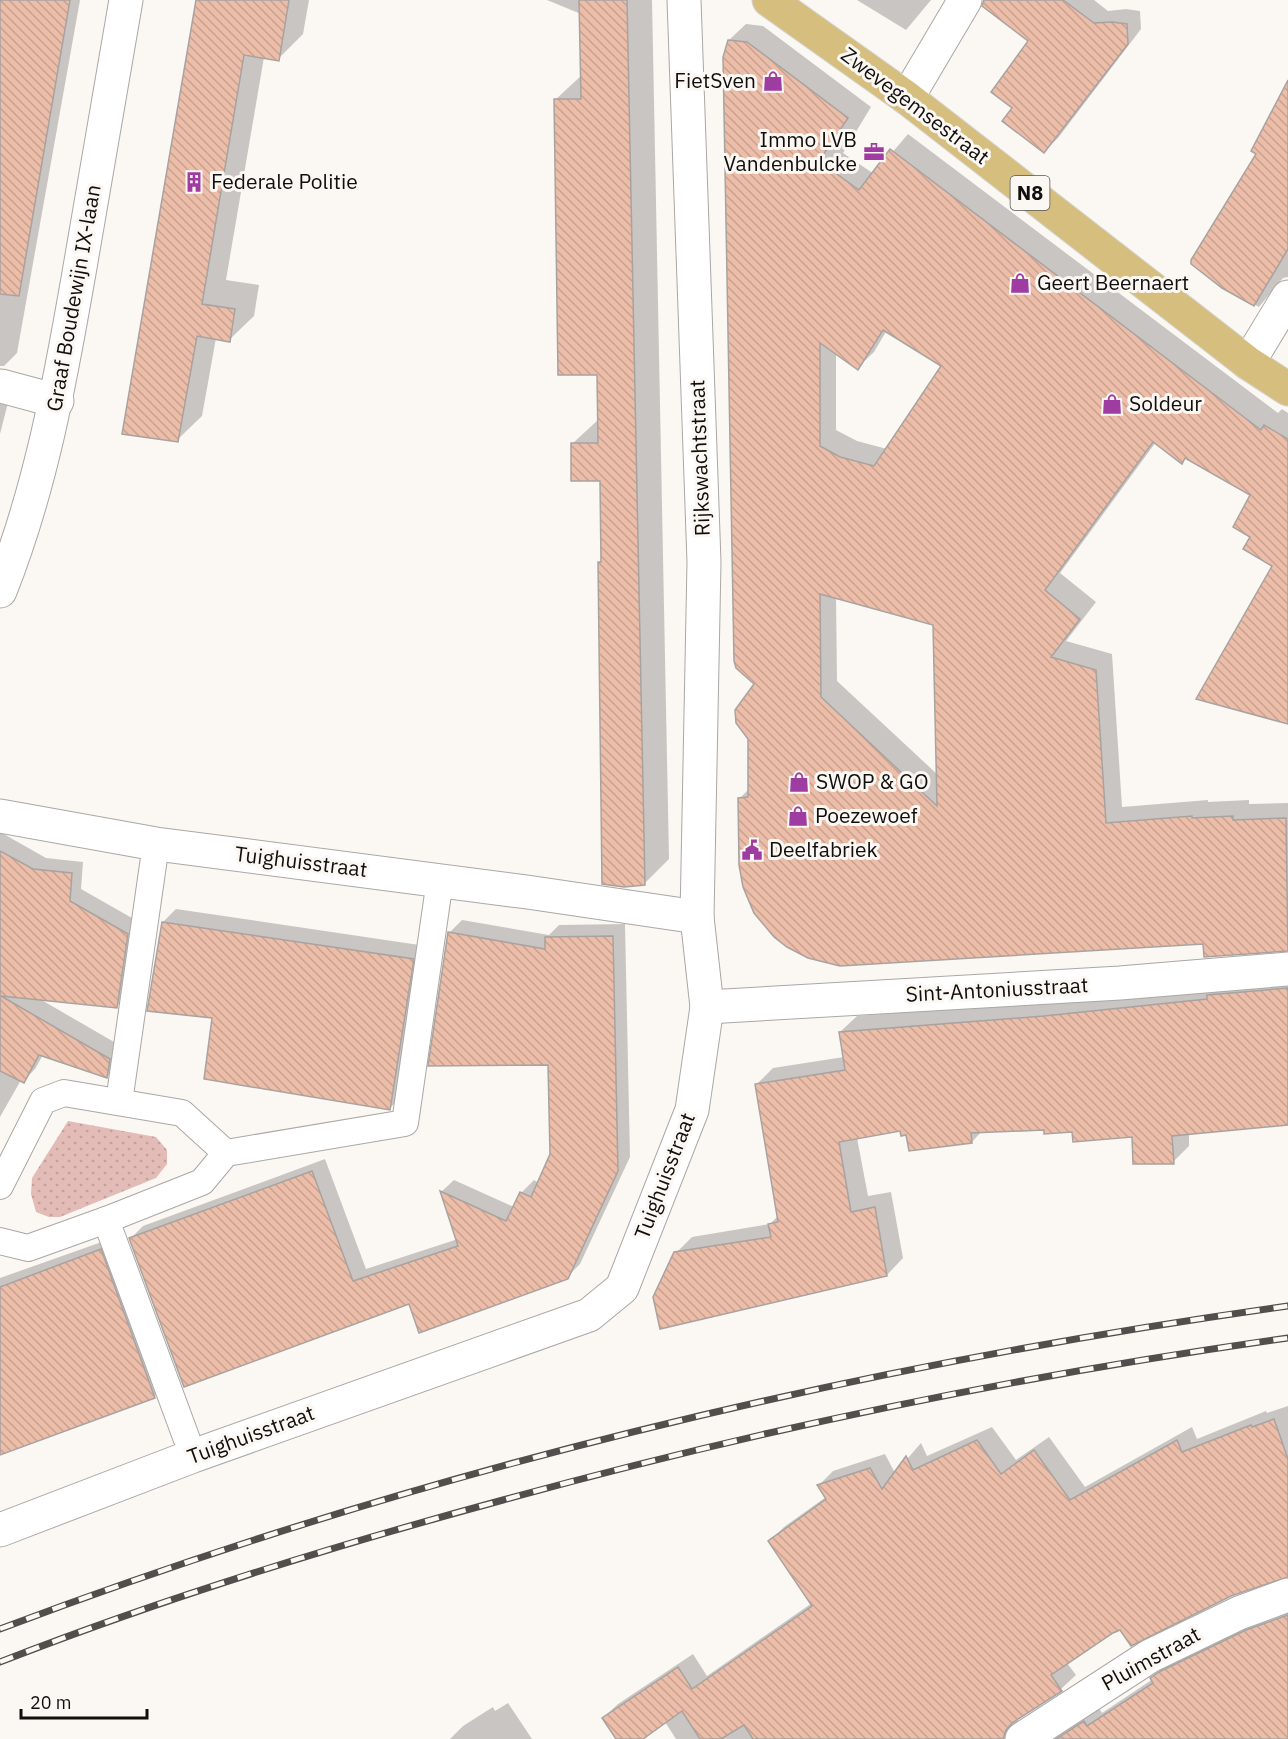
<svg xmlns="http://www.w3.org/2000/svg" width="1288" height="1739" font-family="'IBM Plex Sans',sans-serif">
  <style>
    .grass { fill: url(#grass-dots) }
    .shadow { fill: #0003; fill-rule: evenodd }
    .building { fill: url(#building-back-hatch); stroke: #a8a3a1; stroke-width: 1.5; fill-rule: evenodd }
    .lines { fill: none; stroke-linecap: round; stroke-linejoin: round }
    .lane-casing { stroke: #aba7a4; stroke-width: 28 }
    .street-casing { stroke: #aba7a4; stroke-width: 35 }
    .primary-casing { stroke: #d4d4d4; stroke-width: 35 }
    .lane { stroke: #fff; stroke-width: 26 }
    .street { stroke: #fff; stroke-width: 33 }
    .primary { stroke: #d6be7f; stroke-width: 33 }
    .rail-casing { stroke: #514e4c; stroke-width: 7 }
    .rail { stroke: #fbf7f3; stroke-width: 4.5; stroke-dasharray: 14; stroke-linecap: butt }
    .labels { text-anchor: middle; stroke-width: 6; stroke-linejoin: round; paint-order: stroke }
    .shield { fill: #fbf7f3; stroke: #575553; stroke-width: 1.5 }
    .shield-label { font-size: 20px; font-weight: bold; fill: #110f0e }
    .poi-label { font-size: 21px; fill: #110f0e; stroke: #fbf7f3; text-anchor: start }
    .street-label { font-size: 21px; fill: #110f0e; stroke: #fbf7f3 }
  </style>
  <defs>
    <pattern id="grass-dots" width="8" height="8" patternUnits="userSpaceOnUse" patternTransform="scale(1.5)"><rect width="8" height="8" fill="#e3bcb7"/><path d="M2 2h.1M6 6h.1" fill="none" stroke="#c2a09c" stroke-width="1.8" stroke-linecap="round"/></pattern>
    <pattern id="building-back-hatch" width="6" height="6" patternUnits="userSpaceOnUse" patternTransform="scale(1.5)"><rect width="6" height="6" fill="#ecbda8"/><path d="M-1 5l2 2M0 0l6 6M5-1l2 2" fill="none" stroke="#c9a18f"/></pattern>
  </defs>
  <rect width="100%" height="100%" fill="#fbf7f3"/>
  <!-- grass -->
  <path class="grass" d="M68 1121 156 1137 167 1150V1164L156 1178 60 1217H49L36 1212 31 1194 32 1178Z"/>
  <!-- shadow -->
  <g class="shadow">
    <path d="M0 0H80L17 353 4 366H0Z"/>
    <path d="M198 0H309L303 34 278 59 264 57 226 280 259 285 254 316 229 340 216 338 202 416 177 440Z"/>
    <path d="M547 0H652L669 859 644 884 599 563 603 559 602 479 573 443 599 419V373L555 100 582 75 581 14Z"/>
    <path d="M857 0H931L906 30Z"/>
    <path d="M1007 0H1094L1108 11 1126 9 1140 11 1141 29 1058 138 1044 151 1014 107 1030 41Z"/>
    <path d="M746 24 763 26 871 107 843 153 874 174 908 134 1278 413 1282 409 1288 413V722L1275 565 1252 537V494L1186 457 1182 462 1156 442 1060 573 1096 602 1066 641 1112 654 1122 807 1208 800V802L1249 800V804L1288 803V951L1205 956 1204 942 915 959 857 965 824 962 794 950 739 799 750 788 756 684 729 40ZM887 330 943 366 887 449 857 441 836 430V353L857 368 874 352ZM836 597 935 624 938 775 837 681Z"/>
    <path d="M1288 83V277L1283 278 1259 307 1223 287 1258 154Z"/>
    <path d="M0 385 11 391 0 434Z"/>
    <path d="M0 832 46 858 83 862 81 889 139 922 129 994 117 1006 38 998 121 1046 119 1065 107 1077 43 1055 35 1069 23 1081 21 1080 0 1117Z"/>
    <path d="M176 909 426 946 403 1095 390 1108 214 1016 163 922Z"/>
    <path d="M462 920 549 935 559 925 625 924 630 1157 580 1264 567 1277 410 1302 130 1239 143 1226 325 1159 366 1269 458 1239 441 1192 454 1180 514 1207 521 1193 534 1180 539 1183 552 1154 549 1063 449 933Z"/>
    <path d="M1288 973V1124L1189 1133V1146L1173 1162 1133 1136 1073 1131H982L972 1142 907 1134 901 1130 857 1138 868 1196 891 1192 903 1258 887 1275 676 1253 692 1237 770 1224 778 1216 756 1085 773 1068 844 1057 840 1032 857 1016 1061 1000Z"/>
    <path d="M113 1238 167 1384 155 1396 0 1453V1278Z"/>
    <path d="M1288 1406V1549L1121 1628 1067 1663 1076 1675 1061 1689 1019 1717 1017 1724 1025 1739H676L665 1722 641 1739H617L603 1718 618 1704 693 1654 707 1676 812 1603 770 1541 784 1527 826 1497 819 1485 833 1471 885 1454 895 1473 921 1443 927 1456 992 1427 1016 1460 1049 1437 1085 1487 1192 1427 1197 1439 1266 1411 1267 1413Z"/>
    <path d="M1288 1607V1739H1051L1099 1708 1102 1713 1153 1679 1166 1664Z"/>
    <path d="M508 1703 532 1739H450L463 1726 493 1707 495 1711Z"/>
  </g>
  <!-- building -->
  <g class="building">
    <path d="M0 0H70L19 296 0 294Z"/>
    <path d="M196 0H289L279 61 244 55 202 304 235 309 230 342 197 336 178 442 122 434Z"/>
    <path d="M579 0H627L645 885 624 887 602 884 598 562H601L600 481H571V443H598L597 375H558L554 99H581Z"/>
    <path d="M984 0H1063L1094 23 1112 22 1127 24 1128 44 1044 153 1002 121 1012 108 991 92 1028 41 982 6Z"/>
    <path d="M728 40 747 42 848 118 819 161 859 190 890 149 1261 430 1264 425 1288 439V724L1196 699 1272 566 1243 549 1250 537 1233 527 1250 495 1185 458 1182 464 1153 442 1045 590 1080 619 1051 657 1096 670 1106 823 1192 816V818L1233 816V820L1286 818 1288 951 1204 957 1203 944 840 966 808 958 787 947 774 937 754 913 743 887 739 865 738 798 748 797V739L736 723 735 710 754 684 736 668 734 661 723 57ZM883 330 941 366 874 466 840 457 820 446V343L858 370ZM820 594 933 625 937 806 821 697Z"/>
    <path d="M1288 80V249L1254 306 1222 288 1191 264V260L1256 154 1251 151Z"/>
    <path d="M0 851 33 869 72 873 70 901 128 934 117 1008 1 996 110 1059 107 1078 39 1055 24 1083 0 1071Z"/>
    <path d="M162 922 414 959 390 1110 204 1079 212 1018 147 1011Z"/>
    <path d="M448 932 545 949V937L613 936 618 1171 568 1279 419 1333 409 1304 184 1387 129 1238 312 1171 353 1281 458 1246 440 1191 506 1221 520 1192 531 1197 550 1154 548 1065 428 1066Z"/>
    <path d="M1288 988V1125L1172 1136 1174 1164H1133L1132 1137 1073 1142 1072 1132 1044 1134V1130L971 1133 972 1143 909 1151 906 1135 901 1136 900 1131 839 1142 851 1212 875 1207 887 1276 660 1329 653 1297 674 1252 771 1237 768 1224 778 1222 755 1084 845 1070 839 1032 1044 1016 1207 999V995Z"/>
    <path d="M101 1249 155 1398 0 1455V1287Z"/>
    <path d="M1274 1419 1288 1459V1577L1231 1596 1131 1646 1120 1630 1113 1633 1051 1675 1062 1691 1012 1723 1006 1730 1003 1739H753L744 1725 721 1739H700L682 1711 643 1739H616L602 1718 678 1667 692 1689 812 1606 768 1541 826 1499 817 1485 870 1468 882 1489 906 1456 913 1470 977 1440 1001 1474 1034 1450 1070 1500 1177 1440 1182 1452 1251 1425 1252 1427Z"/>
    <path d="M1288 1615V1739H1056L1084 1721 1087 1726 1153 1683 1150 1678 1159 1672 1246 1630Z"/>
  </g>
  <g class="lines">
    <!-- lane casing -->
    <g class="lane-casing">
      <g id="lane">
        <path d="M119 1102 156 844"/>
        <path d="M0 1186 43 1101 64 1093 182 1113 226 1153"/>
        <path d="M106 1220 193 1456"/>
        <path d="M0 1241 28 1248 106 1220 202 1182 226 1153 405 1123 440 880"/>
      </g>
    </g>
    <!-- street casing -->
    <g class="street-casing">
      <g id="street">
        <path d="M907 98 965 0"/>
        <path d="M1248 363 1288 297"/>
        <path d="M1 386 57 401"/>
        <path d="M0 591C41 488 60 382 79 273 94 182 110 91 126 0"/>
        <path d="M0 816 156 844 527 892 697 917"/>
        <path d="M707 1007 1120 983 1288 969"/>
        <path d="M0 1530 193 1456 589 1315 622 1288 692 1110 707 1007 697 917 704 562 684 0"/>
        <path d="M1022 1739 1150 1656 1239 1613 1288 1595"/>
      </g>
    </g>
    <!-- primary casing -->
    <g class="primary-casing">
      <path id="primary" d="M769 0 907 98 1248 363 1288 389"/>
    </g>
    <!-- lane -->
    <use href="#lane" class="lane"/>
    <!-- street -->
    <use href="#street" class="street"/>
    <!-- primary -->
    <use href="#primary" class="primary"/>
    <!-- rail casing -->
    <g class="rail-casing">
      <g id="rail">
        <path d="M0 1629C415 1472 849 1367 1288 1306"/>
        <path d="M0 1662C164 1598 333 1546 503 1500 761 1429 1022 1375 1288 1338"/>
      </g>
    </g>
    <!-- rail -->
    <use href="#rail" class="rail"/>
  </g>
  <!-- icons -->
  <defs>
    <g id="shop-bare" transform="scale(1.62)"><path d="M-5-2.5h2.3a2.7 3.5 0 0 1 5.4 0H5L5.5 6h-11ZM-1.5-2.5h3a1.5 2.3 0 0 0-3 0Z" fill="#9f3ca2" stroke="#fbf7f3" stroke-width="2.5" paint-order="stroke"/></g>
    <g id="office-bare" transform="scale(1.62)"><path d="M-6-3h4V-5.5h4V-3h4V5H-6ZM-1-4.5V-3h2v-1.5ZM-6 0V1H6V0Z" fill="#9f3ca2" stroke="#fbf7f3" stroke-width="2.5" paint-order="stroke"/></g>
    <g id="building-bare" transform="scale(1.62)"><path d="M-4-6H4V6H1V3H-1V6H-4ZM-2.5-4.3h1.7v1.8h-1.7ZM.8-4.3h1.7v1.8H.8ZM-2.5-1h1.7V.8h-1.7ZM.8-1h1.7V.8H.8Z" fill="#9f3ca2" stroke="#fbf7f3" stroke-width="2.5" paint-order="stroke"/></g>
    <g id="civic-bare" transform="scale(1.62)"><path d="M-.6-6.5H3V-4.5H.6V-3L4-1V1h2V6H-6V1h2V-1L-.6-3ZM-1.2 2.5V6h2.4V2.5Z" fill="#9f3ca2" stroke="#fbf7f3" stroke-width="2.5" paint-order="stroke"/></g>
  </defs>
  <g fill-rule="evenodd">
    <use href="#shop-bare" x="773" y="81"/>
    <use href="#office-bare" x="874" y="152"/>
    <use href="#building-bare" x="194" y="182"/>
    <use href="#shop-bare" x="1020" y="283"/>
    <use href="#shop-bare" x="1112" y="404"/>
    <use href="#shop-bare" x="799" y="782"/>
    <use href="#shop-bare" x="798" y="816"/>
    <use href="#civic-bare" x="752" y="850"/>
  </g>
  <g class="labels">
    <!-- shield labels -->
    <rect class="shield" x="1010.5" y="176" width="39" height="34" rx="4.5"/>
    <g class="shield-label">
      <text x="1030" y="200">N8</text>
    </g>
    <!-- poi labels -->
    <g class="poi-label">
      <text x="756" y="88" text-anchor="end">FietSven</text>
      <text x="857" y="147" text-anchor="end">Immo LVB<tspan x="857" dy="24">Vandenbulcke</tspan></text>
      <text x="211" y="189">Federale Politie</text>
      <text x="1037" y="290">Geert Beernaert</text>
      <text x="1129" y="411">Soldeur</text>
      <text x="816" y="789">SWOP &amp; GO</text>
      <text x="815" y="823">Poezewoef</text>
      <text x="769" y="857">Deelfabriek</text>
    </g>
    <!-- street labels -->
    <g class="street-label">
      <text transform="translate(915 106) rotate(37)" y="7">Zwevegemsestraat</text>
      <text transform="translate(74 298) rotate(-80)" y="7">Graaf Boudewijn IX-laan</text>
      <text transform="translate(700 458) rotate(-92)" y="7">Rijkswachtstraat</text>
      <text transform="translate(301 862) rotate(7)" y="7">Tuighuisstraat</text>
      <text transform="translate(997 990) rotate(-3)" y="7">Sint-Antoniusstraat</text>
      <text transform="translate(665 1176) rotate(-69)" y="7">Tuighuisstraat</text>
      <text transform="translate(251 1435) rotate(-20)" y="7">Tuighuisstraat</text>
      <text transform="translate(1151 1659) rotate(-29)" y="7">Pluimstraat</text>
    </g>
  </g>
  <!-- scale -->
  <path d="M21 1709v9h126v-9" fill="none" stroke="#110f0e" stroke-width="3"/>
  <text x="30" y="1709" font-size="18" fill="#110f0e" stroke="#fbf7f3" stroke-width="4.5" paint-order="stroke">20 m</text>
</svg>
